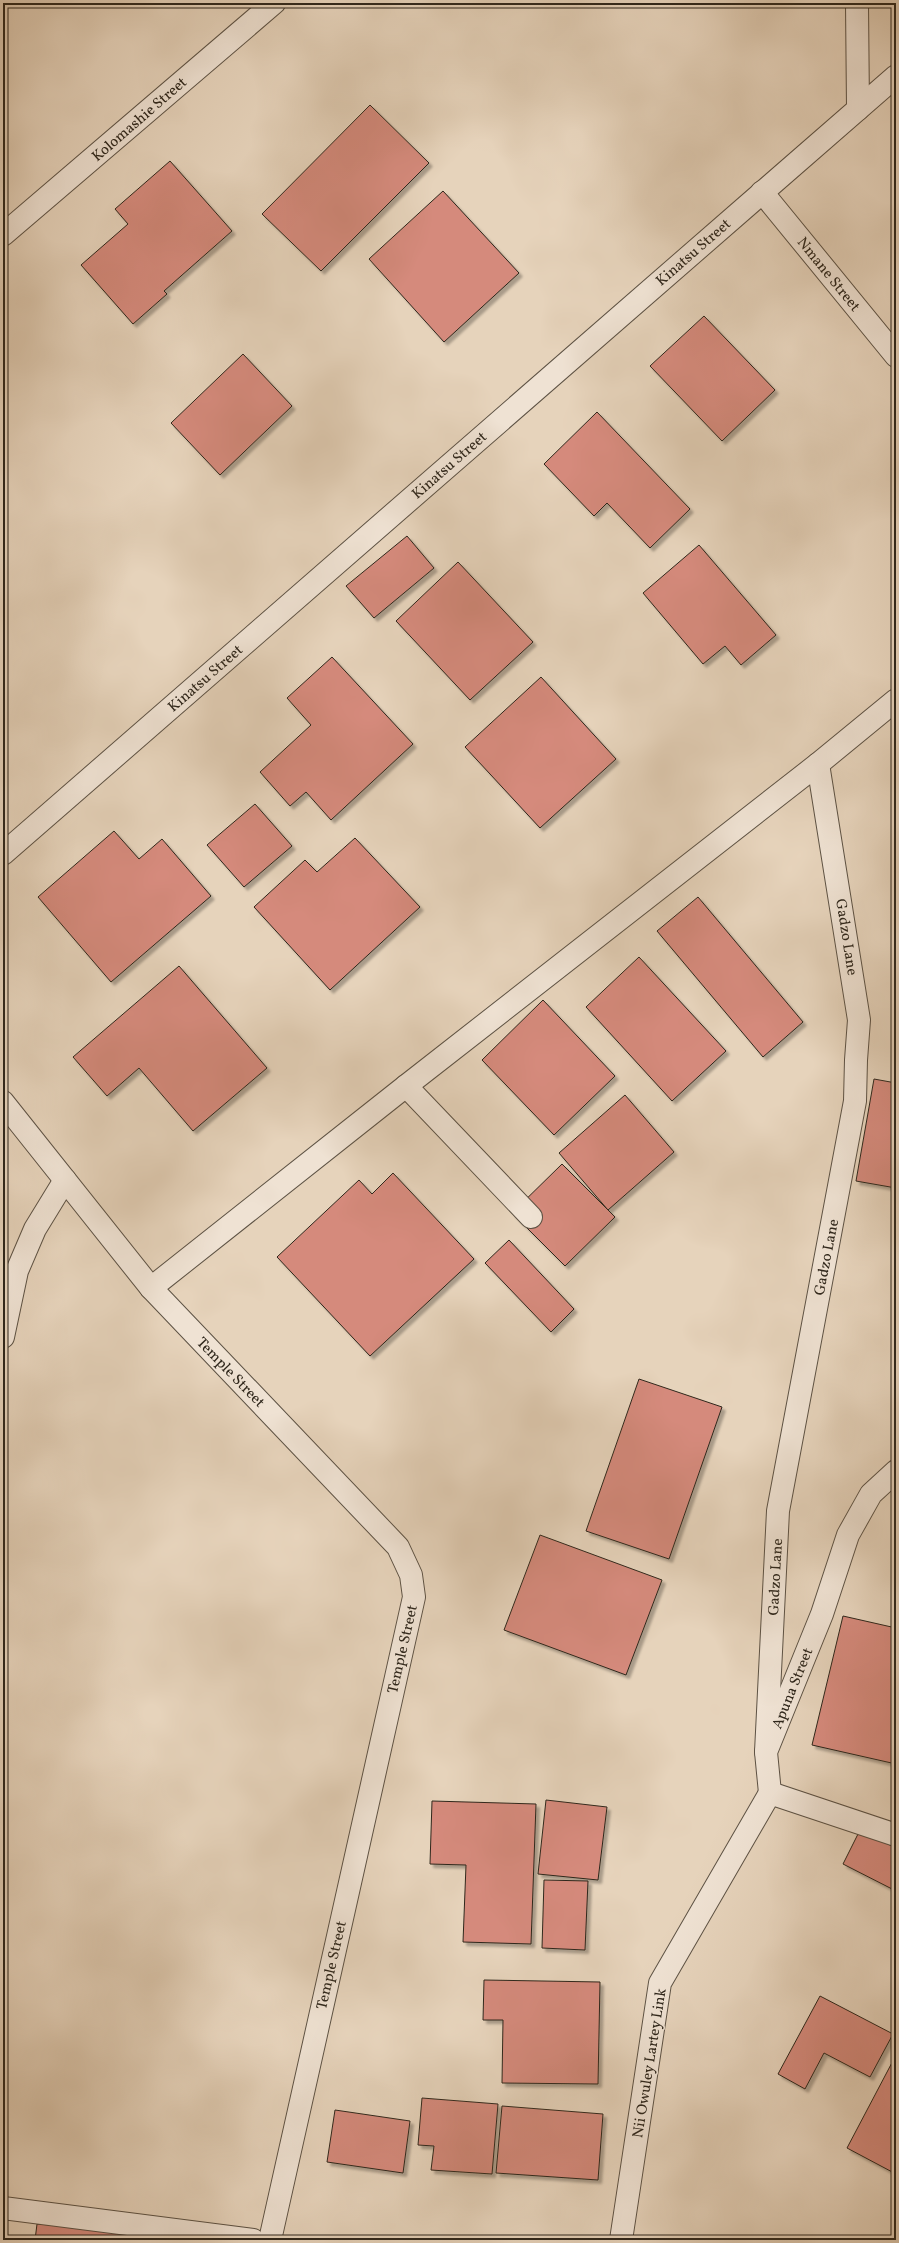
<svg xmlns="http://www.w3.org/2000/svg" width="899" height="2243" font-family="Vollkorn,serif">
  <style>
    .building { fill: #d58a7c; stroke: #2f271c; filter: url(#shadow) }
    .lines { fill: none; stroke-linecap: round; stroke-linejoin: round }
    .service-casing { stroke: #5d5244; stroke-width: 24 }
    .minor-casing { stroke: #5d5244; stroke-width: 24 }
    .service { stroke: #efe2d3; stroke-width: 22 }
    .minor { stroke: #efe2d3; stroke-width: 22 }
    .labels { text-anchor: middle; stroke-width: 3; stroke-linejoin: round; paint-order: stroke }
    .street-label { font-size: 15px; fill: #2f271c; stroke: #efe2d3 }
  </style>
  <defs>
    <filter id="shadow"><feDropShadow dx="3.5" dy="3.5" stdDeviation="1" flood-color="#0004"/></filter>
  </defs>
  <rect width="100%" height="100%" fill="#e6d3bb"/>
  <filter id="stains"><feTurbulence type="fractalNoise" baseFrequency=".005" numOctaves="4"/><feColorMatrix values="0 0 0 0 .2 0 0 0 0 .09 0 0 0 0 .02 0 0 0 .5 -.17"/></filter>
  <radialGradient id="worn" r=".72"><stop offset=".6" stop-color="#630" stop-opacity="0"/><stop offset="1" stop-color="#630" stop-opacity=".3"/></radialGradient>
  <!-- building -->
  <g class="building">
    <path d="M370 105 429 163 321 271 262 214Z"/>
    <path d="M170 161 232 231 164 291 167 294 133 324 81 265 128 224 115 209Z"/>
    <path d="M443 191 519 273 444 342 369 259Z"/>
    <path d="M704 316 775 390 722 441 650 366Z"/>
    <path d="M243 354 292 406 220 475 171 423Z"/>
    <path d="M597 412 690 509 650 548 607 503 594 516 544 464Z"/>
    <path d="M407 536 434 568 374 618 346 586Z"/>
    <path d="M699 545 776 635 741 665 725 646 703 664 643 593Z"/>
    <path d="M458 562 533 642 470 700 396 621Z"/>
    <path d="M332 657 413 744 331 820 306 792 290 806 260 772 311 725 287 698Z"/>
    <path d="M541 677 616 759 540 828 465 747Z"/>
    <path d="M255 804 292 846 244 887 207 845Z"/>
    <path d="M114 831 139 859 162 839 211 896 111 982 38 897Z"/>
    <path d="M355 838 420 907 330 990 254 907 305 860 317 872Z"/>
    <path d="M698 897 803 1022 763 1057 657 931Z"/>
    <path d="M639 957 726 1051 672 1101 586 1007Z"/>
    <path d="M179 966 267 1068 193 1131 139 1068 107 1096 73 1057Z"/>
    <path d="M543 1000 615 1076 554 1135 482 1060Z"/>
    <path d="M874 1079 896 1083V1188L856 1181Z"/>
    <path d="M625 1095 674 1152 608 1210 559 1153Z"/>
    <path d="M562 1164 615 1217 565 1266 512 1213Z"/>
    <path d="M393 1173 474 1259 370 1356 277 1257 359 1180 372 1194Z"/>
    <path d="M509 1240 574 1309 551 1332 485 1263Z"/>
    <path d="M639 1379 722 1407 669 1559 586 1531Z"/>
    <path d="M540 1535 662 1580 626 1675 504 1630Z"/>
    <path d="M843 1616 896 1628V1764L812 1745Z"/>
    <path d="M546 1800 607 1807 598 1880 538 1874Z"/>
    <path d="M432 1801 536 1804 531 1944 463 1942 466 1865 430 1864Z"/>
    <path d="M860 1830 896 1848V1891L843 1864Z"/>
    <path d="M544 1880 588 1881 585 1950 542 1948Z"/>
    <path d="M484 1980 600 1982 598 2084 502 2083 503 2020H483Z"/>
    <path d="M820 1996 893 2034 870 2077 824 2053 805 2089 778 2074Z"/>
    <path d="M896 2055V2174L847 2148Z"/>
    <path d="M422 2098 498 2104 492 2174 431 2170 434 2146 418 2145Z"/>
    <path d="M502 2106 603 2114 598 2180 496 2173Z"/>
    <path d="M335 2110 410 2121 403 2173 327 2162Z"/>
    <path d="M37 2224 136 2231 135 2240H35Z"/>
  </g>
  <g class="lines">
    <!-- service casing -->
    <g class="service-casing">
      <path id="service" d="M406 1086 531 1217"/>
    </g>
    <!-- minor casing -->
    <g class="minor-casing">
      <g id="minor">
        <path d="M857 3 858 109"/>
        <path d="M762 192 896 356"/>
        <path d="M3 235 274 3"/>
        <path d="M3 854 896 76"/>
        <path d="M3 1102 151 1288 398 1547 411 1575 414 1597 270 2240"/>
        <path d="M151 1288 406 1086 818 764 896 700"/>
        <path d="M3 1337 17 1271 35 1229 65 1180"/>
        <path d="M766 1752 778 1511 855 1101 856 1060 859 1020 818 764"/>
        <path d="M770 1793 766 1752 822 1614 848 1535 871 1494 896 1471"/>
        <path d="M770 1793 896 1835"/>
        <path d="M3 2208 253 2240"/>
        <path d="M621 2240 660 1983 770 1793"/>
      </g>
    </g>
    <!-- service -->
    <use href="#service" class="service"/>
    <!-- minor -->
    <use href="#minor" class="minor"/>
  </g>
  <g class="labels">
    <!-- street labels -->
    <g class="street-label">
      <text transform="translate(139 119) rotate(-41)" y="5">Kolomashie Street</text>
      <text transform="translate(693 252) rotate(-41)" y="5">Kinatsu Street</text>
      <text transform="translate(829 274) rotate(51)" y="5">Nmane Street</text>
      <text transform="translate(449 465) rotate(-41)" y="5">Kinatsu Street</text>
      <text transform="translate(205 678) rotate(-41)" y="5">Kinatsu Street</text>
      <text transform="translate(847 937) rotate(81)" y="5">Gadzo Lane</text>
      <text transform="translate(826 1257) rotate(-79)" y="5">Gadzo Lane</text>
      <text transform="translate(231 1372) rotate(46)" y="5">Temple Street</text>
      <text transform="translate(775 1577) rotate(-87)" y="5">Gadzo Lane</text>
      <text transform="translate(402 1649) rotate(-77)" y="5">Temple Street</text>
      <text transform="translate(792 1688) rotate(-68)" y="5">Apuna Street</text>
      <text transform="translate(331 1965) rotate(-77)" y="5">Temple Street</text>
      <text transform="translate(649 2063) rotate(-81)" y="5">Nii Owuley Lartey Link</text>
    </g>
  </g>
  <!-- margin -->
  <rect width="899" height="2243" fill="none" stroke="#e6d3bb" stroke-width="16"/>
  <rect x="4" y="4" width="891" height="2235" fill="none" stroke="#2f271c" stroke-width="2"/>
  <rect x="8" y="8" width="883" height="2227" fill="none" stroke="#2f271c"/>
  <rect width="100%" height="100%" filter="url(#stains)"/>
  <rect width="100%" height="100%" fill="url(#worn)"/>
</svg>
